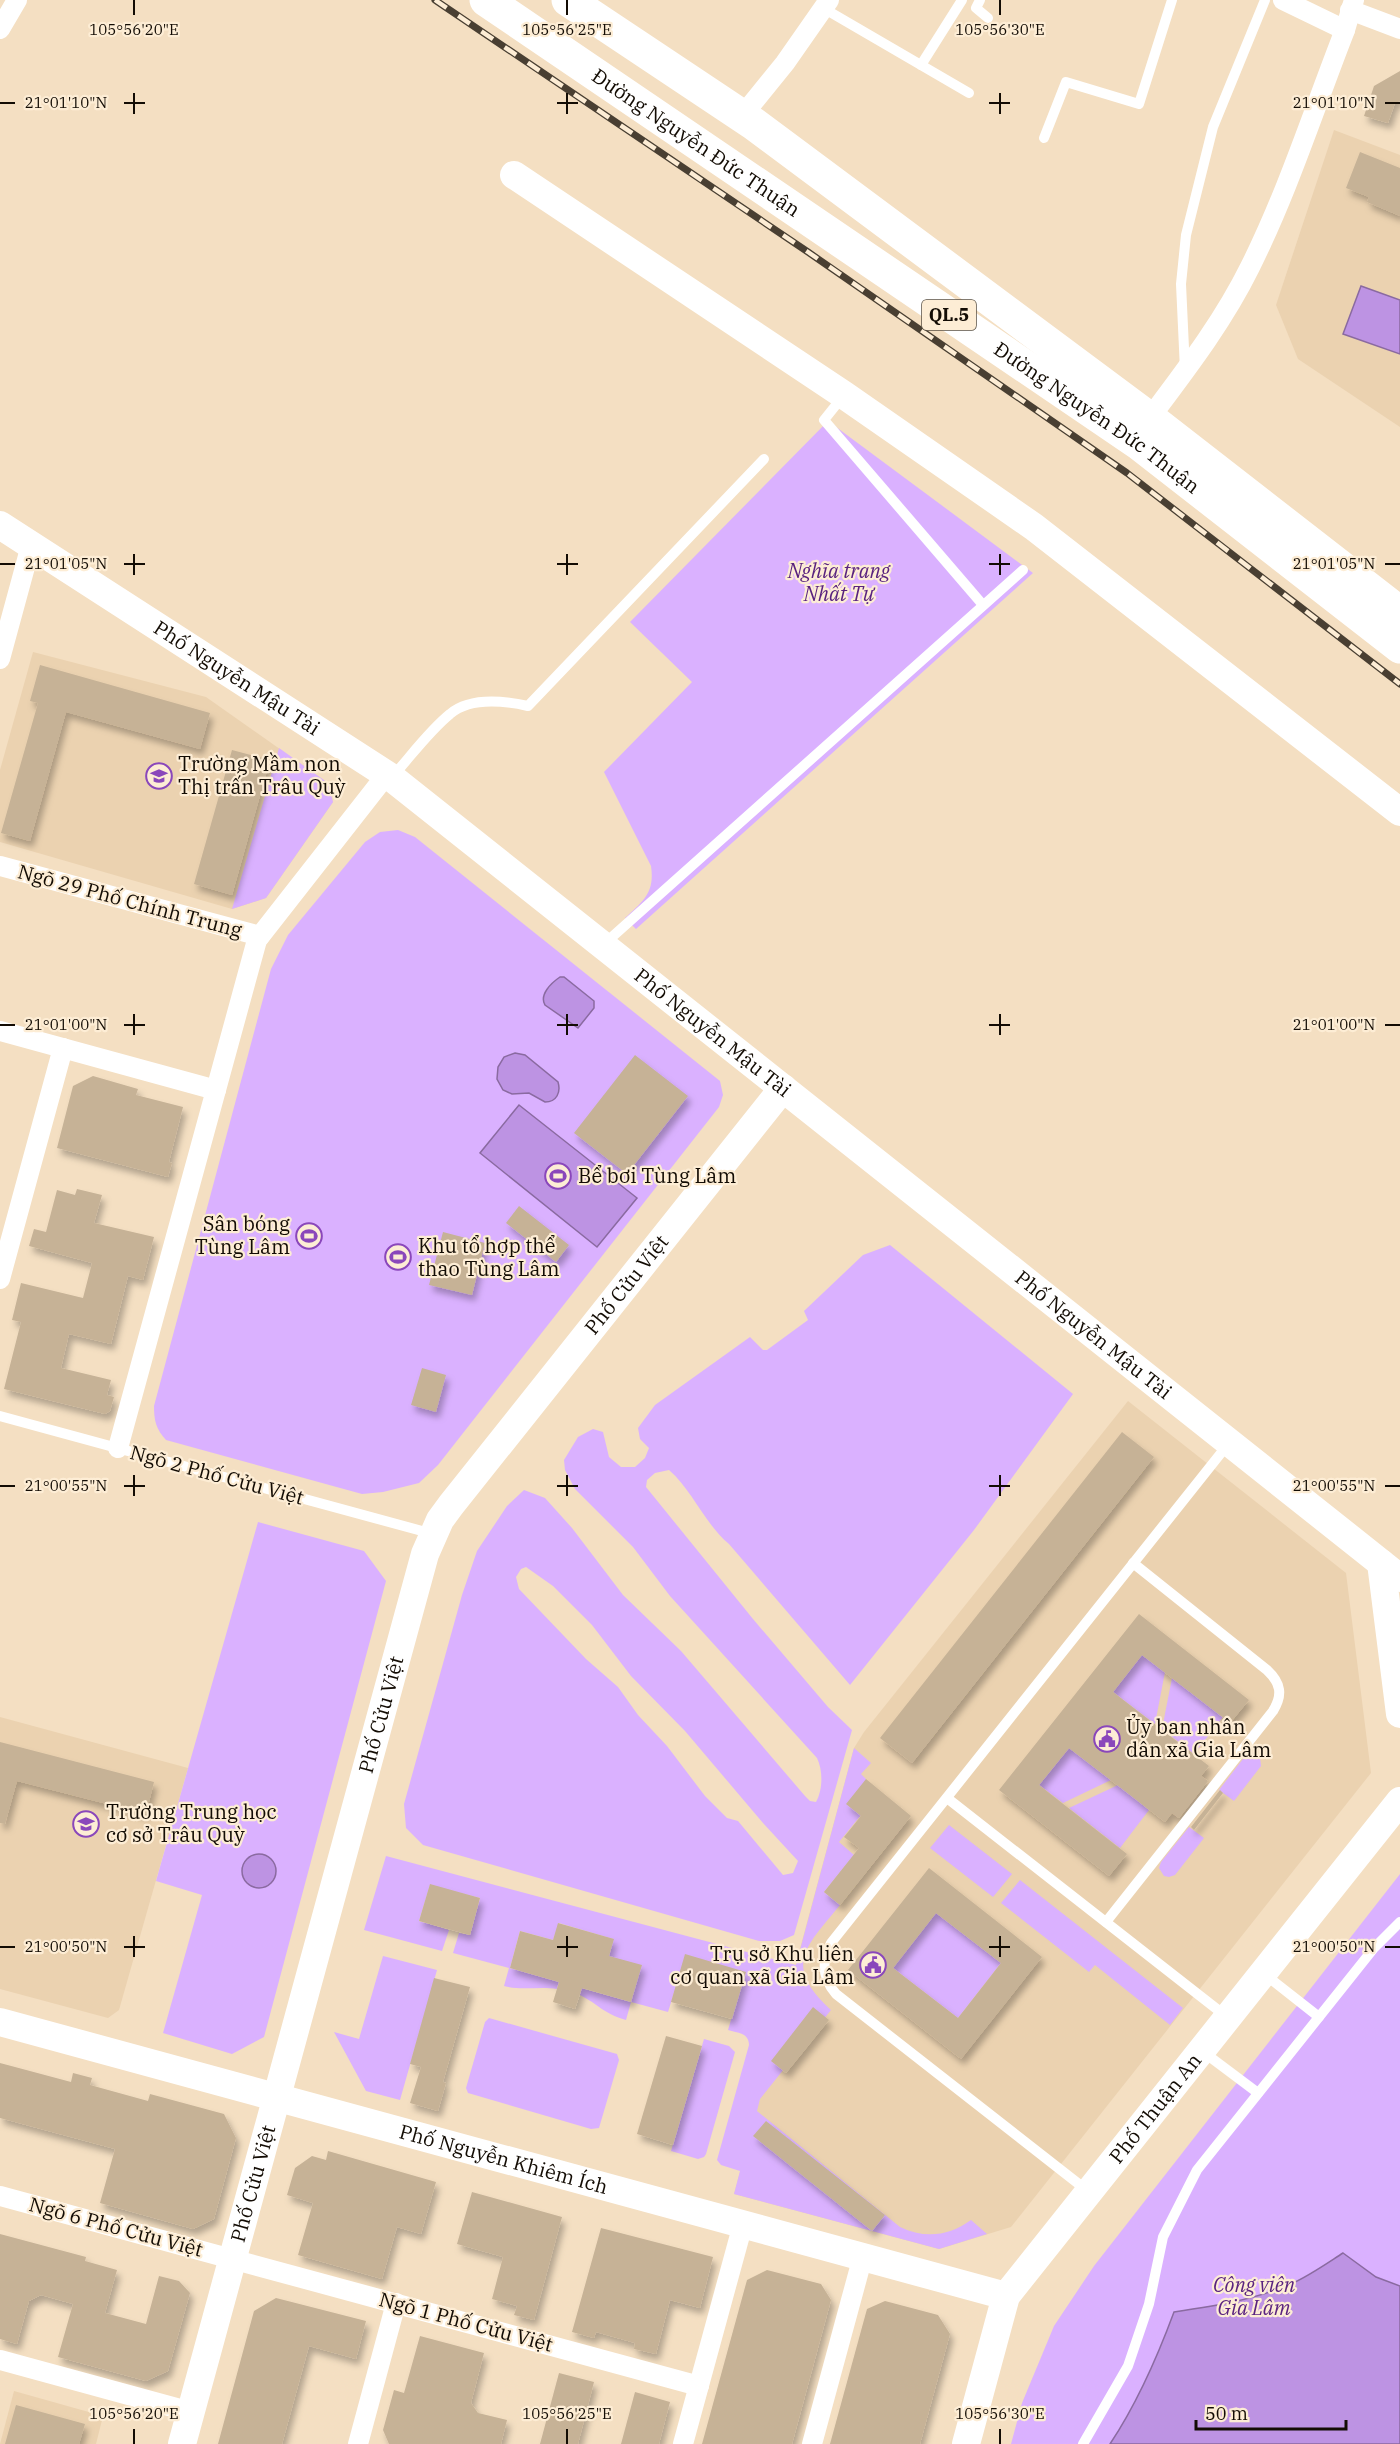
<svg xmlns="http://www.w3.org/2000/svg" width="1400" height="2444" font-family="'IBM Plex Serif',serif">
  <style>
    .built { fill: #ebd2b0 }
    .green { fill: #dab1ff; fill-rule: evenodd }
    .water { fill: #bd93e3; stroke: #8a6aa0; stroke-width: 1.5 }
    .building { fill: #c6b296; fill-rule: evenodd; filter: url(#shadow) }
    .lines { fill: none; stroke-linecap: round; stroke-linejoin: round }
    .lane { stroke: #fff; stroke-width: 10 }
    .street { stroke: #fff; stroke-width: 20 }
    .secondary { stroke: #fff; stroke-width: 28 }
    .highway { stroke: #fff; stroke-width: 33 }
    .rail-casing { stroke: #493f32; stroke-width: 7 }
    .rail { stroke: #fdedd5; stroke-width: 4.5; stroke-dasharray: 14; stroke-linecap: butt }
    .ticks { fill: none; stroke: #130c04; stroke-width: 2 }
    .labels { text-anchor: middle; stroke-width: 4.5; stroke-linejoin: round; paint-order: stroke }
    .shield { fill: #fdedd5; stroke: #595043; stroke-width: 1.5 }
    .shield-label { font-size: 18px; font-weight: bold; fill: #130c04 }
    .street-label { font-size: 20px; fill: #130c04; stroke: #fdedd5 }
    .park-label { font-size: 20px; font-style: italic; fill: #59227f; stroke: #fdedd5 }
    .poi-label { font-size: 20px; fill: #130c04; stroke: #fdedd5; text-anchor: start }
    .ticks-label { font-size: 15px; text-anchor: middle; fill: #130c04; stroke: #fdedd5; stroke-width: 4.5; stroke-linejoin: round; paint-order: stroke }
  </style>
  <defs>
    <filter id="shadow"><feDropShadow dx="3.5" dy="6" stdDeviation="3" flood-color="#0004"/></filter>
  </defs>
  <rect width="100%" height="100%" fill="#f4dfc2"/>
  <!-- built -->
  <g class="built">
    <path d="M1334 130 1400 155V427L1298 359 1276 305Z"/>
    <path d="M33 652 206 697 328 783 333 802 266 898 232 909 0 842V770Z"/>
    <path d="M1128 1401 1346 1573 1371 1773 1011 2227 939 2249 734 2194 854 1748 864 1732Z"/>
    <path d="M0 1717 188 1768 119 2010 108 2018 0 1989Z"/>
    <path d="M14 2391 103 2416 96 2444H0Z"/>
  </g>
  <!-- green -->
  <g class="green">
    <path d="M828 421 1033 573 636 929 625 918C643 901 655 893 651 866L604 772 692 682 630 622Z"/>
    <path d="M279 748 328 783 333 802 266 898 232 909Z"/>
    <path d="M398 830 415 837 720 1081 723 1095 719 1107 438 1465 419 1483 383 1492 362 1494 166 1440C156 1429 154 1421 154 1406L271 969 288 935 365 842 380 832Z"/>
    <path d="M890 1245 1073 1394 974 1530 850 1685 729 1544C704 1523 693 1491 669 1470L655 1473 647 1480 646 1487 753 1619 828 1707 852 1730 794 1935 780 1941H759L423 1845 406 1828 404 1804 462 1595 477 1551 507 1506 524 1490 545 1498 572 1528 623 1595 681 1651 805 1796 810 1801 816 1802C823 1790 823 1770 817 1758L670 1596 633 1547 575 1489 565 1470 564 1460 578 1437 593 1429 603 1432 609 1457 621 1467H635L645 1458 649 1448 640 1439 638 1428 655 1405 750 1337 763 1350H767L808 1320 804 1311 863 1255ZM526 1567 553 1586 592 1625 631 1676 685 1731 763 1823 798 1861 793 1873 783 1875 738 1821 727 1818 705 1796 667 1746 638 1715 618 1687 586 1659 519 1589 516 1577 521 1569Z"/>
    <path d="M258 1522 364 1551 386 1581 264 2037 232 2054 163 2033 202 1895 156 1881Z"/>
    <path d="M1142 1655 1165 1672 1155 1724 1113 1692Z"/>
    <path d="M1172 1678 1223 1717 1194 1754 1162 1729Z"/>
    <path d="M854 1748 871 1763 861 1774 866 1779 861 1815 839 1842 854 1855 824 1892 840 1905C806 1947 782 1965 831 2010L760 2099 757 2111 900 2227C925 2239 949 2236 971 2220L987 2234 939 2249 734 2194 740 2171 721 2165 717 2160 749 2045C749 2033 738 2033 728 2030L745 1972 686 1955 668 2012 631 2002 626 2020C604 2014 598 2004 580 1995L581 1988 631 2002 609 1956 613 1939 559 1923 553 1940 520 1931 510 1968 559 1982 557 1989C539 1986 522 1991 504 1986L509 1968 453 1953 459 1933 470 1935 480 1898 430 1885 419 1921 449 1930 442 1951 364 1930 386 1856 796 1965Z"/>
    <path d="M1069 1748 1111 1780 1063 1803 1039 1785Z"/>
    <path d="M1255 1753 1260 1757 1261 1766 1234 1801 1219 1790 1246 1755Z"/>
    <path d="M1118 1785 1149 1810 1120 1848 1069 1808Z"/>
    <path d="M949 1825 1012 1874 993 1897 930 1848Z"/>
    <path d="M1189 1827 1204 1838 1175 1875 1169 1877 1164 1876 1159 1868 1161 1862Z"/>
    <path d="M1400 1874V2444H1011L1022 2403 1054 2326 1094 2266Z"/>
    <path d="M1020 1880 1183 2008 1170 2025 1095 1965 1089 1972 1001 1903Z"/>
    <path d="M936 1913 1001 1963 958 2018 893 1968Z"/>
    <path d="M383 1956 437 1970 400 2100 366 2091 334 2032 359 2039Z"/>
    <path d="M489 2018 617 2054 619 2060 599 2128 591 2129 468 2093 466 2088 485 2022Z"/>
    <path d="M704 2039 729 2046 735 2052 706 2154 704 2157 698 2159 671 2151Z"/>
  </g>
  <!-- water -->
  <g class="water">
    <path d="M1361 286 1400 300V354L1343 334Z"/>
    <path d="M560 977H564L594 1001V1008L578 1028 545 1005C539 995 551 983 560 977Z"/>
    <path d="M515 1053 525 1055 558 1082C561 1092 557 1102 545 1102L529 1093 512 1094 503 1090 497 1079 498 1067 504 1057Z"/>
    <path d="M519 1105 637 1198 597 1247 480 1153Z"/>
    <circle cx="259" cy="1871" r="17"/>
    <path d="M1343 2253 1376 2277 1400 2286V2444H1110C1138 2402 1157 2358 1174 2312 1214 2306 1254 2300 1291 2284 1309 2276 1326 2264 1343 2253Z"/>
  </g>
  <!-- building -->
  <g class="building">
    <path d="M1400 71V101L1395 103 1388 123 1364 116 1374 86Z"/>
    <path d="M1360 152 1400 168V216L1367 202 1369 197 1346 188Z"/>
    <path d="M40 665 210 713 200 749 66 712 30 841 1 833 38 703 30 701Z"/>
    <path d="M232 750 270 760 232 895 194 884Z"/>
    <path d="M635 1055 688 1096 627 1174 574 1133Z"/>
    <path d="M93 1076 138 1089 136 1095 183 1107 169 1162 172 1163 168 1177 57 1148 73 1086Z"/>
    <path d="M77 1189 102 1195 94 1223 154 1237 143 1280 128 1276 111 1344 69 1334 61 1368 111 1380 107 1395 114 1397 110 1411 105 1414 4 1389 21 1322 12 1320 21 1283 83 1298 92 1263 29 1246 34 1229 46 1232 57 1190 75 1195Z"/>
    <path d="M519 1206 569 1245 556 1262 506 1223Z"/>
    <path d="M443 1232 485 1243 472 1295 429 1285Z"/>
    <path d="M422 1368 446 1375 436 1412 411 1405Z"/>
    <path d="M1122 1432 1154 1457 912 1763 880 1738Z"/>
    <path d="M1139 1614 1249 1700 1230 1723 1142 1655 1113 1692 1209 1766 1201 1776 1208 1781 1179 1818 1172 1813 1165 1822 1069 1748 1039 1785 1127 1854 1109 1876 999 1790Z"/>
    <path d="M0 1742 154 1782 146 1814 17 1781 5 1824 0 1823Z"/>
    <path d="M866 1779 911 1816 840 1905 824 1892 859 1848 844 1837 861 1816 846 1804Z"/>
    <path d="M1220 1790 1223 1793 1194 1830 1191 1827Z"/>
    <path d="M929 1868 1042 1957 961 2059 848 1970ZM936 1913 1001 1963 958 2018 893 1968Z"/>
    <path d="M430 1884 480 1898 470 1935 419 1921Z"/>
    <path d="M558 1923 614 1939 609 1956 642 1965 631 2002 582 1988 575 2009 553 2002 559 1982 510 1968 520 1931 553 1940Z"/>
    <path d="M685 1954 746 1972 732 2019 671 2002Z"/>
    <path d="M434 1978 470 1987 443 2082 446 2083 438 2111 410 2103 421 2067 410 2064Z"/>
    <path d="M813 2007 829 2020 786 2073 771 2061Z"/>
    <path d="M666 2036 702 2046 673 2145 637 2134Z"/>
    <path d="M0 2063 71 2082 73 2073 92 2078 90 2085 148 2101 150 2094 224 2114 236 2138 214 2219 193 2229 100 2203 115 2149 0 2118Z"/>
    <path d="M766 2121 885 2215 872 2231 753 2136Z"/>
    <path d="M328 2151 436 2182 421 2234 397 2227 382 2279 298 2255 313 2203 287 2195 295 2168 312 2156 326 2160Z"/>
    <path d="M472 2192 562 2217 534 2320 514 2315 517 2306 492 2299 503 2257 457 2244Z"/>
    <path d="M601 2228 713 2257 700 2308 670 2300 656 2354 634 2349 635 2343 596 2332 594 2338 572 2332Z"/>
    <path d="M0 2234 86 2257 85 2261 117 2270 105 2313 146 2324 159 2276 179 2281 190 2293 168 2371 146 2381 58 2357 73 2304 41 2295 29 2301 17 2344 0 2339Z"/>
    <path d="M767 2270 821 2284 831 2300 792 2444H702L747 2280Z"/>
    <path d="M276 2298 366 2321 356 2359 309 2346 282 2444H218L254 2311Z"/>
    <path d="M885 2301 938 2315 950 2334 920 2444H830L867 2309Z"/>
    <path d="M420 2336 484 2353 471 2403 478 2413 507 2420 501 2444H389L383 2430 394 2390 404 2393Z"/>
    <path d="M559 2373 594 2382 578 2444H540Z"/>
    <path d="M635 2392 670 2402 659 2444H621Z"/>
    <path d="M16 2405 85 2424 79 2444H5Z"/>
  </g>
  <g class="lines">
    <!-- lane -->
    <g class="lane">
      <path d="M980 0 976 8 988 18"/>
      <path d="M823 8 969 93"/>
      <path d="M921 65 962 0"/>
      <path d="M1044 138 1066 82 1139 104 1172 0"/>
      <path d="M1185 370 1181 284 1186 235 1213 127 1265 0"/>
      <path d="M844 395 824 420 983 605"/>
      <path d="M393 776C411 756 429 731 450 714 470 697 505 701 528 706L764 459"/>
      <path d="M603 945 1023 570"/>
      <path d="M0 1416 433 1534"/>
      <path d="M947 1798 1227 2017"/>
      <path d="M1106 1922 1273 1711C1283 1695 1281 1683 1267 1670L1133 1563"/>
      <path d="M1263 1973 1319 2017"/>
      <path d="M1202 2051 1258 2093"/>
      <path d="M1089 2192 836 1994C822 1978 821 1962 831 1943L1229 1443"/>
      <path d="M1083 2444 1128 2366 1149 2304 1163 2237 1197 2170 1374 1948 1400 1922"/>
    </g>
    <!-- street -->
    <g class="street">
      <path d="M1283 0 1345 30"/>
      <path d="M1350 10 1400 29"/>
      <path d="M0 29 17 0"/>
      <path d="M742 116 785 63 829 0"/>
      <path d="M1149 419C1185 371 1223 322 1250 267 1288 191 1314 109 1345 30L1354 0"/>
      <path d="M0 659 31 545"/>
      <path d="M0 866 260 936"/>
      <path d="M0 1031 216 1090"/>
      <path d="M0 1279 63 1048"/>
      <path d="M118 1448 257 940 387 774"/>
      <path d="M0 2196 699 2386"/>
      <path d="M0 2360 191 2412"/>
      <path d="M358 2444 396 2303"/>
      <path d="M683 2444 743 2224"/>
      <path d="M812 2444 863 2256"/>
    </g>
    <!-- secondary -->
    <g class="secondary">
      <path d="M514 175 844 395 1034 527 1400 812"/>
      <path id="s1" d="M0 525 392 778 1400 1578"/>
      <path d="M1381 1563 1400 1714"/>
      <path id="s2" d="M0 2022 1006 2296"/>
      <path id="s3" d="M182 2444 425 1554 440 1520 451 1505 783 1088"/>
      <path id="s4" d="M966 2444 1006 2296 1400 1801"/>
    </g>
    <!-- highway -->
    <g class="highway">
      <path id="s5" d="M486 0 1138 443 1400 647"/>
      <path d="M568 0 754 124 1157 424 1400 613"/>
    </g>
    <!-- rail casing -->
    <g class="rail-casing">
      <path id="rail" d="M435 0 808 252 1127 473 1400 684"/>
    </g>
    <!-- rail -->
    <use href="#rail" class="rail"/>
  </g>
  <!-- ticks -->
  <path class="ticks" d="M134 0V15M567 0V15M1000 0V15M134 93V114M567 93V114M1000 93V114M0 103H15M124 103H145M557 103H578M989 103H1010M1385 103H1400M134 554V575M567 554V575M1000 554V575M0 564H15M124 564H145M557 564H578M989 564H1010M1385 564H1400M134 1014V1035M567 1014V1035M1000 1014V1035M0 1025H15M124 1025H145M557 1025H578M989 1025H1010M1385 1025H1400M134 1475V1496M567 1475V1496M1000 1475V1496M0 1486H15M124 1486H145M557 1486H578M989 1486H1010M1385 1486H1400M134 1936V1957M567 1936V1957M1000 1936V1957M0 1947H15M124 1947H145M557 1947H578M989 1947H1010M1385 1947H1400M134 2429V2444M567 2429V2444M1000 2429V2444"/>
  <!-- icons -->
  <defs>
    <g id="school-ring" transform="scale(1.35)"><circle r="9.5" fill="#fdedd5" stroke="#8a47bb" stroke-width="1.5"/><path d="M0-5L7-2L0 1L-7-2ZM-4 1L0 2.5L4 1V4Q0 6-4 4Z" fill="#8a47bb"/></g>
    <g id="stadium-ring" transform="scale(1.35)"><circle r="9.5" fill="#fdedd5" stroke="#8a47bb" stroke-width="1.5"/><path d="M0-5a6.5 5 0 1 0 0 10a6.5 5 0 1 0 0-10ZM-3.5-1.8h7v3.6h-7Z" fill="#8a47bb"/></g>
    <g id="civic-ring" transform="scale(1.35)"><circle r="9.5" fill="#fdedd5" stroke="#8a47bb" stroke-width="1.5"/><path d="M-.6-6.5H3V-4.5H.6V-3L4-1V1h2V6H-6V1h2V-1L-.6-3ZM-1.2 2.5V6h2.4V2.5Z" fill="#8a47bb"/></g>
  </defs>
  <g fill-rule="evenodd">
    <use href="#school-ring" x="159" y="776"/>
    <use href="#stadium-ring" x="558" y="1176"/>
    <use href="#stadium-ring" x="309" y="1236"/>
    <use href="#stadium-ring" x="398" y="1257"/>
    <use href="#civic-ring" x="1107" y="1739"/>
    <use href="#school-ring" x="86" y="1824"/>
    <use href="#civic-ring" x="873" y="1965"/>
  </g>
  <g class="labels">
    <!-- shield labels -->
    <rect class="shield" x="922" y="300" width="54" height="30" rx="4.5"/>
    <g class="shield-label">
      <text x="949" y="321">QL.5</text>
    </g>
    <!-- street labels -->
    <g class="street-label">
      <text dy="7" stroke="none"><textPath href="#s5" startOffset="254">Đường Nguyễn Đức Thuận</textPath></text>
      <text dy="7" stroke="none"><textPath href="#s5" startOffset="740">Đường Nguyễn Đức Thuận</textPath></text>
      <text dy="7" stroke="none"><textPath href="#s1" startOffset="282">Phố Nguyễn Mậu Tài</textPath></text>
      <text transform="translate(130 901) rotate(15)" y="7">Ngõ 29 Phố Chính Trung</text>
      <text dy="7" stroke="none"><textPath href="#s1" startOffset="876">Phố Nguyễn Mậu Tài</textPath></text>
      <text dy="7" stroke="none"><textPath href="#s3" startOffset="1260">Phố Cửu Việt</textPath></text>
      <text dy="7" stroke="none"><textPath href="#s1" startOffset="1362">Phố Nguyễn Mậu Tài</textPath></text>
      <text transform="translate(217 1475) rotate(15)" y="7">Ngõ 2 Phố Cửu Việt</text>
      <text dy="7" stroke="none"><textPath href="#s3" startOffset="756">Phố Cửu Việt</textPath></text>
      <text dy="7" stroke="none"><textPath href="#s4" startOffset="393">Phố Thuận An</textPath></text>
      <text dy="7" stroke="none"><textPath href="#s2" startOffset="522">Phố Nguyễn Khiêm Ích</textPath></text>
      <text dy="7" stroke="none"><textPath href="#s3" startOffset="270">Phố Cửu Việt</textPath></text>
      <text transform="translate(116 2227) rotate(15)" y="7">Ngõ 6 Phố Cửu Việt</text>
      <text transform="translate(466 2322) rotate(15)" y="7">Ngõ 1 Phố Cửu Việt</text>
    </g>
    <!-- park labels -->
    <g class="park-label">
      <text x="839" y="578">Nghĩa trang<tspan x="839" dy="23">Nhất Tự</tspan></text>
      <text x="1254" y="2292">Công viên<tspan x="1254" dy="23">Gia Lâm</tspan></text>
    </g>
    <!-- poi labels -->
    <g class="poi-label">
      <text x="178" y="771">Trường Mầm non<tspan x="178" dy="23">Thị trấn Trâu Quỳ</tspan></text>
      <text x="578" y="1183">Bể bơi Tùng Lâm</text>
      <text x="290" y="1231" text-anchor="end">Sân bóng<tspan x="290" dy="23">Tùng Lâm</tspan></text>
      <text x="418" y="1253">Khu tổ hợp thể<tspan x="418" dy="23">thao Tùng Lâm</tspan></text>
      <text x="1126" y="1734">Ủy ban nhân<tspan x="1126" dy="23">dân xã Gia Lâm</tspan></text>
      <text x="106" y="1819">Trường Trung học<tspan x="106" dy="23">cơ sở Trâu Quỳ</tspan></text>
      <text x="854" y="1961" text-anchor="end">Trụ sở Khu liên<tspan x="854" dy="23">cơ quan xã Gia Lâm</tspan></text>
    </g>
  </g>
  <g class="ticks-label">
    <text x="134" y="35">105°56'20"E</text>
    <text x="567" y="35">105°56'25"E</text>
    <text x="1000" y="35">105°56'30"E</text>
    <text x="66" y="108">21°01'10"N</text>
    <text x="1334" y="108">21°01'10"N</text>
    <text x="66" y="569">21°01'05"N</text>
    <text x="1334" y="569">21°01'05"N</text>
    <text x="66" y="1030">21°01'00"N</text>
    <text x="1334" y="1030">21°01'00"N</text>
    <text x="66" y="1491">21°00'55"N</text>
    <text x="1334" y="1491">21°00'55"N</text>
    <text x="66" y="1952">21°00'50"N</text>
    <text x="1334" y="1952">21°00'50"N</text>
    <text x="134" y="2419">105°56'20"E</text>
    <text x="567" y="2419">105°56'25"E</text>
    <text x="1000" y="2419">105°56'30"E</text>
  </g>
  <!-- scale -->
  <path d="M1196 2420v9h150v-9" fill="none" stroke="#130c04" stroke-width="3"/>
  <text x="1205" y="2420" font-size="18" fill="#130c04" stroke="#fdedd5" stroke-width="4.5" paint-order="stroke">50 m</text>
</svg>
